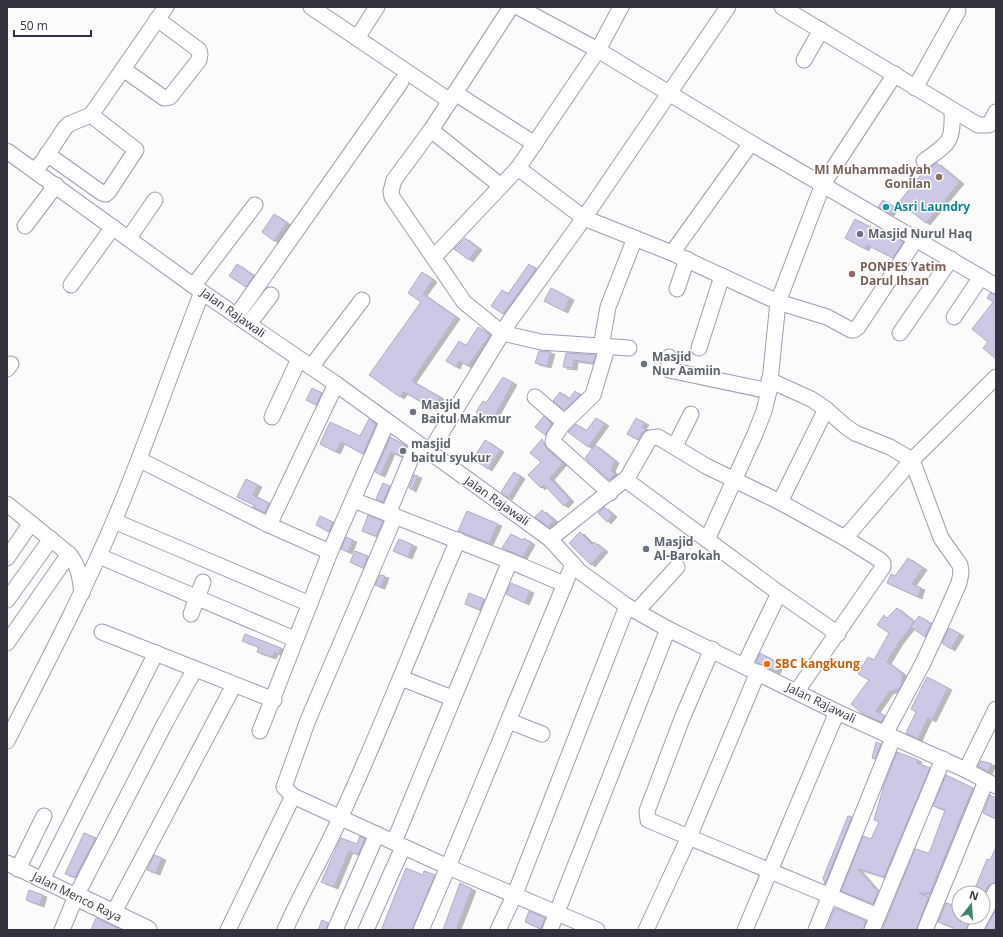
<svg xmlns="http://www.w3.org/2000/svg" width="1003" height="937" font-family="'Open Sans',sans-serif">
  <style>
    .building { fill: #cdc8e5; stroke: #afabc7; filter: url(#shadow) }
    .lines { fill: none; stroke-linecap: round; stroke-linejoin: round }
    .minor-casing { stroke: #9e9ab6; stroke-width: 17 }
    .major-casing { stroke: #9e9ab6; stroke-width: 21 }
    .minor { stroke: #fff; stroke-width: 15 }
    .major { stroke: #fff; stroke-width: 19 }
    .education-dot { fill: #8d6e63; stroke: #fff; stroke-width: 1.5 }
    .culture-dot { fill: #0f9aa8; stroke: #fff; stroke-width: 1.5 }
    .worship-dot { fill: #6b7280; stroke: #fff; stroke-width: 1.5 }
    .food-dot { fill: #e8710a; stroke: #fff; stroke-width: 1.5 }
    .labels { text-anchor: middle; stroke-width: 3; stroke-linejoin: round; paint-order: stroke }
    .education-label { font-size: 12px; font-weight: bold; fill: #785e54; stroke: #fff; text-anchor: end }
    .culture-label { font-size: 12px; font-weight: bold; fill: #0d838f; stroke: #fff; text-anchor: start }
    .worship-label { font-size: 12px; font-weight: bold; fill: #5b616d; stroke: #fff; text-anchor: start }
    .street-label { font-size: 12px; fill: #34323e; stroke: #fff }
    .food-label { font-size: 12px; font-weight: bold; fill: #c56008; stroke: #fff; text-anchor: start }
  </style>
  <defs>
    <filter id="shadow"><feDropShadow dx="4" dy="2" stdDeviation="0" flood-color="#0004"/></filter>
  </defs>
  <rect width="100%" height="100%" fill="#fbfbfb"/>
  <!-- building -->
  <g class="building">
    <path d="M937 163 960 182 926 223 899 202 925 170Z"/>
    <path d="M883 200 894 207 890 214 878 207Z"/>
    <path d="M274 214 287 223 274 241 262 232Z"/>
    <path d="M855 219 887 236 888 233 903 242 893 258 867 245 865 249 845 238Z"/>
    <path d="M465 238 478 248 469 260 454 249Z"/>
    <path d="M237 264 254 276 246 287 229 276Z"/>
    <path d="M529 264 536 269 503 314 491 306 502 290 508 294Z"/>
    <path d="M422 272 433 280 423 294 456 317 412 381 440 397 433 409 404 392 400 397 369 375 421 302 408 293Z"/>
    <path d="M551 288 570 298 564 311 544 301Z"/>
    <path d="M990 293 996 295V359L983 348 988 342 972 329 993 302 987 298Z"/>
    <path d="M478 327 490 335 468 366 459 361 456 367 446 361 459 341 466 346Z"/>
    <path d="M539 351 551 352 547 366 535 363Z"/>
    <path d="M566 353 596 355 593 363 574 360 573 368 563 367Z"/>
    <path d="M503 377 513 383 491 422 476 412 483 401 486 403Z"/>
    <path d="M312 388 322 393 316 405 306 400Z"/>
    <path d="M575 391 580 395 564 410 553 401 560 392 569 399Z"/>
    <path d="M544 416 552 424 545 435 535 427Z"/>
    <path d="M596 418 605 424 588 447 568 432 576 424 586 431Z"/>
    <path d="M636 418 645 423 642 427 647 430 642 433 638 440 627 434Z"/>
    <path d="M369 419 376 424 363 454 341 442 336 452 320 444 330 422 360 436Z"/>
    <path d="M390 437 406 446 402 457 391 452 381 475 375 472Z"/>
    <path d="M542 439 547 449 563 463 550 478 570 500 564 506 544 485 541 488 528 475 541 462 530 453Z"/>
    <path d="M485 440 500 450 488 469 473 459Z"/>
    <path d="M595 445 615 461 611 470 615 474 609 480 585 458Z"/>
    <path d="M514 472 521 477 508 498 501 492Z"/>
    <path d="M414 475 418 476 412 490 409 488Z"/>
    <path d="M246 479 258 485 253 495 269 503 265 513 253 507 254 505 237 497Z"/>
    <path d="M383 483 390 486 383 502 376 499Z"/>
    <path d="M604 507 613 515 607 522 598 513Z"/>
    <path d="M542 510 554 520 548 527 535 517Z"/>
    <path d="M467 511 498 524 489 543 458 531Z"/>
    <path d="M368 515 383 521 376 536 362 531Z"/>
    <path d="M320 516 333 522 329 532 316 525Z"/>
    <path d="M580 532 592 544 594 542 604 550 591 565 569 543Z"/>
    <path d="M511 534 522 540 524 538 531 543 523 557 502 548Z"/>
    <path d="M346 537 353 540 348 552 341 549Z"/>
    <path d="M399 539 413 545 408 557 393 551Z"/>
    <path d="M355 551 368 556 363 568 350 562Z"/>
    <path d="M908 558 923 568 912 584 921 588 918 597 887 583 891 574 895 576Z"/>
    <path d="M380 575 385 576 381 587 375 585Z"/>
    <path d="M511 583 530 591 525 603 506 594Z"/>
    <path d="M469 593 484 599 480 610 465 604Z"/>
    <path d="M897 608 914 622 911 626 919 616 931 624 925 637 911 627 899 642 887 662 902 673V684L899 689 889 692 876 711 885 716 881 722 863 714 851 704 869 680 858 674 868 657 874 660 889 633 877 625 884 615 887 618Z"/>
    <path d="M949 628 960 634 951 649 942 643Z"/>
    <path d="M245 634 281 648 278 654 275 652 272 657 257 652 259 647 242 641Z"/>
    <path d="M760 653 780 664 776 672 756 662Z"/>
    <path d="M927 677 948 688 932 720 928 718 918 739 906 733 916 712 911 709Z"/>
    <path d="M876 742 881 744 875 759 872 758Z"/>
    <path d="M897 752 918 760 917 763 930 768 884 877 858 869 878 892 873 904 841 891 863 836 871 839 879 822 874 820 884 785Z"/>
    <path d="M981 761 992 764 988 772 978 766Z"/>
    <path d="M946 775 973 788 930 893H919L929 897 916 930H882L915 849 928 853 930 851 945 810 933 806Z"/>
    <path d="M990 795 996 798V819L983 813Z"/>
    <path d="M848 816 852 817 825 884 823 878Z"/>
    <path d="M84 833 96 838 75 877 65 874Z"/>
    <path d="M360 836 365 839 358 855 349 851 334 887 321 882 341 838 357 844Z"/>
    <path d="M996 847V882L988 886 983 896V893H973L987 859 990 860Z"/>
    <path d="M154 855 162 858 156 873 147 870Z"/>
    <path d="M406 868 423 875 424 871 435 875 412 930H387L382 928Z"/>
    <path d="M460 883 472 889 456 930H443Z"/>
    <path d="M29 890 43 895 40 905 26 900Z"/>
    <path d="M946 903 959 907V917H972L966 930H953L954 928 938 922Z"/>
    <path d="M835 908 866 921 863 930H826Z"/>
    <path d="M996 910V930H985L990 920Z"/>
    <path d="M529 911 545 918 541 929 525 922Z"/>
    <path d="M96 918 118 928V930H91Z"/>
    <path d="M322 920 328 923 326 930H318Z"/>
  </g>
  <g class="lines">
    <!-- minor casing -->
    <g class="minor-casing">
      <g id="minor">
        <path d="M311 7 450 101"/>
        <path d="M511 7 431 130 394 180 391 191 392 197 464 302 502 333 541 342 629 348"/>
        <path d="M518 7 598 50 751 143 996 286"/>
        <path d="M782 7 978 125H989L996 112"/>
        <path d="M357 38 377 7"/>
        <path d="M804 60 821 30"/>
        <path d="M123 69 164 98 170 97 199 60 200 54 199 50 157 19"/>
        <path d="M915 88 958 11"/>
        <path d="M455 93 535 144"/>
        <path d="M431 130 501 186"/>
        <path d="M7 151 202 292 336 384 550 539 579 571 627 606 668 629 837 712 966 770 996 786"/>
        <path d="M47 154 102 193 106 194 109 191 136 150 91 115"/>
        <path d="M924 161C950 142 953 143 952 110"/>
        <path d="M518 168 584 218 672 253 778 302 827 317 851 330H854L858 327 916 239"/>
        <path d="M35 170 43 161 65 128 69 124 91 115 166 7"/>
        <path d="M25 226 56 185"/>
        <path d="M129 238 155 200"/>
        <path d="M672 253 751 143"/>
        <path d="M434 257 518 168 598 50 621 7"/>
        <path d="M71 285 113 227"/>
        <path d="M194 285 255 205"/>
        <path d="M677 289 687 259"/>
        <path d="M237 315 401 82"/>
        <path d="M954 317 981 277"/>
        <path d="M249 324 271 295"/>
        <path d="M900 333 951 259"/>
        <path d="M601 347 608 307 635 238"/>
        <path d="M699 348 722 276"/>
        <path d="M669 357V370L769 391"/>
        <path d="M311 367 362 300"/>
        <path d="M7 369 11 364"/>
        <path d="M769 380 811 399 826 409 845 426 855 433 890 447 912 460 941 538 960 565 961 573 959 583 945 615 923 663 885 734"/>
        <path d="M535 397 564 422 554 437 553 442 610 493"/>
        <path d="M272 417 299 359"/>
        <path d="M563 424 593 395 607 348"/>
        <path d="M675 446 691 414"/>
        <path d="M429 453 509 322 584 218 728 7"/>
        <path d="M140 460 269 525 330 552 260 731"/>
        <path d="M626 480 779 593 838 634"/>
        <path d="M353 500 510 561 564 584"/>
        <path d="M780 502 826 409"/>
        <path d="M7 504 69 554C79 566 80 578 82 593"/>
        <path d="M388 514 417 444"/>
        <path d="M395 516 308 720 284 787 293 796 448 867 597 930"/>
        <path d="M114 521 310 604"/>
        <path d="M269 525 336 384"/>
        <path d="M845 538 912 460 996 377"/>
        <path d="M550 539 623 481 626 480 650 438 658 437 706 466 780 502 845 538 880 560 883 563V567L797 691"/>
        <path d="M707 540 755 434 764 411 769 391 778 302 823 184 895 74"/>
        <path d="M330 552 387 422"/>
        <path d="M99 556 292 638"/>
        <path d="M7 558 31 523"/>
        <path d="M7 600 51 539"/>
        <path d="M637 611 677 567"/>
        <path d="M191 614 203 582"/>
        <path d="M102 632 274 700"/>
        <path d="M7 643 69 554"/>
        <path d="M712 649 683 716 647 811 648 820 878 916"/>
        <path d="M744 666 779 593"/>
        <path d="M401 678 452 698"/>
        <path d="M509 721 542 734"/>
        <path d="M7 741C44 668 82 596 114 521 146 446 172 368 202 292"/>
        <path d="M966 770 996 709"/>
        <path d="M394 842 510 561"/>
        <path d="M7 863 76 896"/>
        <path d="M18 869 44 816"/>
        <path d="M42 880 156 653"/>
        <path d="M113 914 234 685"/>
        <path d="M983 915 996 891"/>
        <path d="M62 930 76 896 164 725 195 669"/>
        <path d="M228 930 293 796"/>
        <path d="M285 930C302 891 324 855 341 816 383 725 418 632 458 540"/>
        <path d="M335 930 377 834"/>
        <path d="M366 930 403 847"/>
        <path d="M421 930 448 867 573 564"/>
        <path d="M498 930 515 894 627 606"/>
        <path d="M550 930 668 629"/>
        <path d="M646 930 689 837 758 672"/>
        <path d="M745 930 837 712"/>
        <path d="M816 930 893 738"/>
        <path d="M872 930 943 759"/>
        <path d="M925 930 986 781"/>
        <path d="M975 930 982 917"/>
      </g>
    </g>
    <!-- major casing -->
    <g class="major-casing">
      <path id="major" d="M76 896 147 930"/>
    </g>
    <!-- minor -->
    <use href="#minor" class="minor"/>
    <!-- major -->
    <use href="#major" class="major"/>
  </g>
  <!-- markers -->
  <g class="education-dot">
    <circle cx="939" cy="177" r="4"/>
    <circle cx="852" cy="274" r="4"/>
  </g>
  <circle class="culture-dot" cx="886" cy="207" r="4"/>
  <g class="worship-dot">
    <circle cx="860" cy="234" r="4"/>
    <circle cx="644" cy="364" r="4"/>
    <circle cx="413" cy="412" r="4"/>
    <circle cx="403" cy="451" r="4"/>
    <circle cx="646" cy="549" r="4"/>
  </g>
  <circle class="food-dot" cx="767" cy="664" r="4"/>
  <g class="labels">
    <!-- education labels -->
    <g class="education-label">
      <text x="931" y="174">MI Muhammadiyah<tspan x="931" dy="14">Gonilan</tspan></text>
      <text x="860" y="271" text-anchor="start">PONPES Yatim<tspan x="860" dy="14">Darul Ihsan</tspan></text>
    </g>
    <!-- culture labels -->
    <g class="culture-label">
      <text x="894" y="211">Asri Laundry</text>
    </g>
    <!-- worship labels -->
    <g class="worship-label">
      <text x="868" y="238">Masjid Nurul Haq</text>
      <text x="652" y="361">Masjid<tspan x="652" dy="14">Nur Aamiin</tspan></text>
      <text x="421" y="409">Masjid<tspan x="421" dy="14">Baitul Makmur</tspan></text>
      <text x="411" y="448">masjid<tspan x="411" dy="14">baitul syukur</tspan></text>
      <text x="654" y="546">Masjid<tspan x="654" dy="14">Al-Barokah</tspan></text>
    </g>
    <!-- street labels -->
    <g class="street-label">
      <text transform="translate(233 313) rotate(35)" y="4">Jalan Rajawali</text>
      <text transform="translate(497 501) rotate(35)" y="4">Jalan Rajawali</text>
      <text transform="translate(821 703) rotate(26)" y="4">Jalan Rajawali</text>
      <text transform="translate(77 897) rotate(26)" y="4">Jalan Menco Raya</text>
    </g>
    <!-- food labels -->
    <g class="food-label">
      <text x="775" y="668">SBC kangkung</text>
    </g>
  </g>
  <!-- border -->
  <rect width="1003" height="937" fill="none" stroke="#34323e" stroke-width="16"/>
  <!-- north arrow -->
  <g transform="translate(971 905) rotate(17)"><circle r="19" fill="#ffffff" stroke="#aeadb2"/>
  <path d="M0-3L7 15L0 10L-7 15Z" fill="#428270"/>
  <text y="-6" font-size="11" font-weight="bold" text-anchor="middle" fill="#34323e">N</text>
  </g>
  <!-- scale -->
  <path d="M14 30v6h77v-6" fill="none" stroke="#34323e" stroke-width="2"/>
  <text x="20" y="30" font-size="12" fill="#34323e" stroke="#ffffff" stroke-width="3" paint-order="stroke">50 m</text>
</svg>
